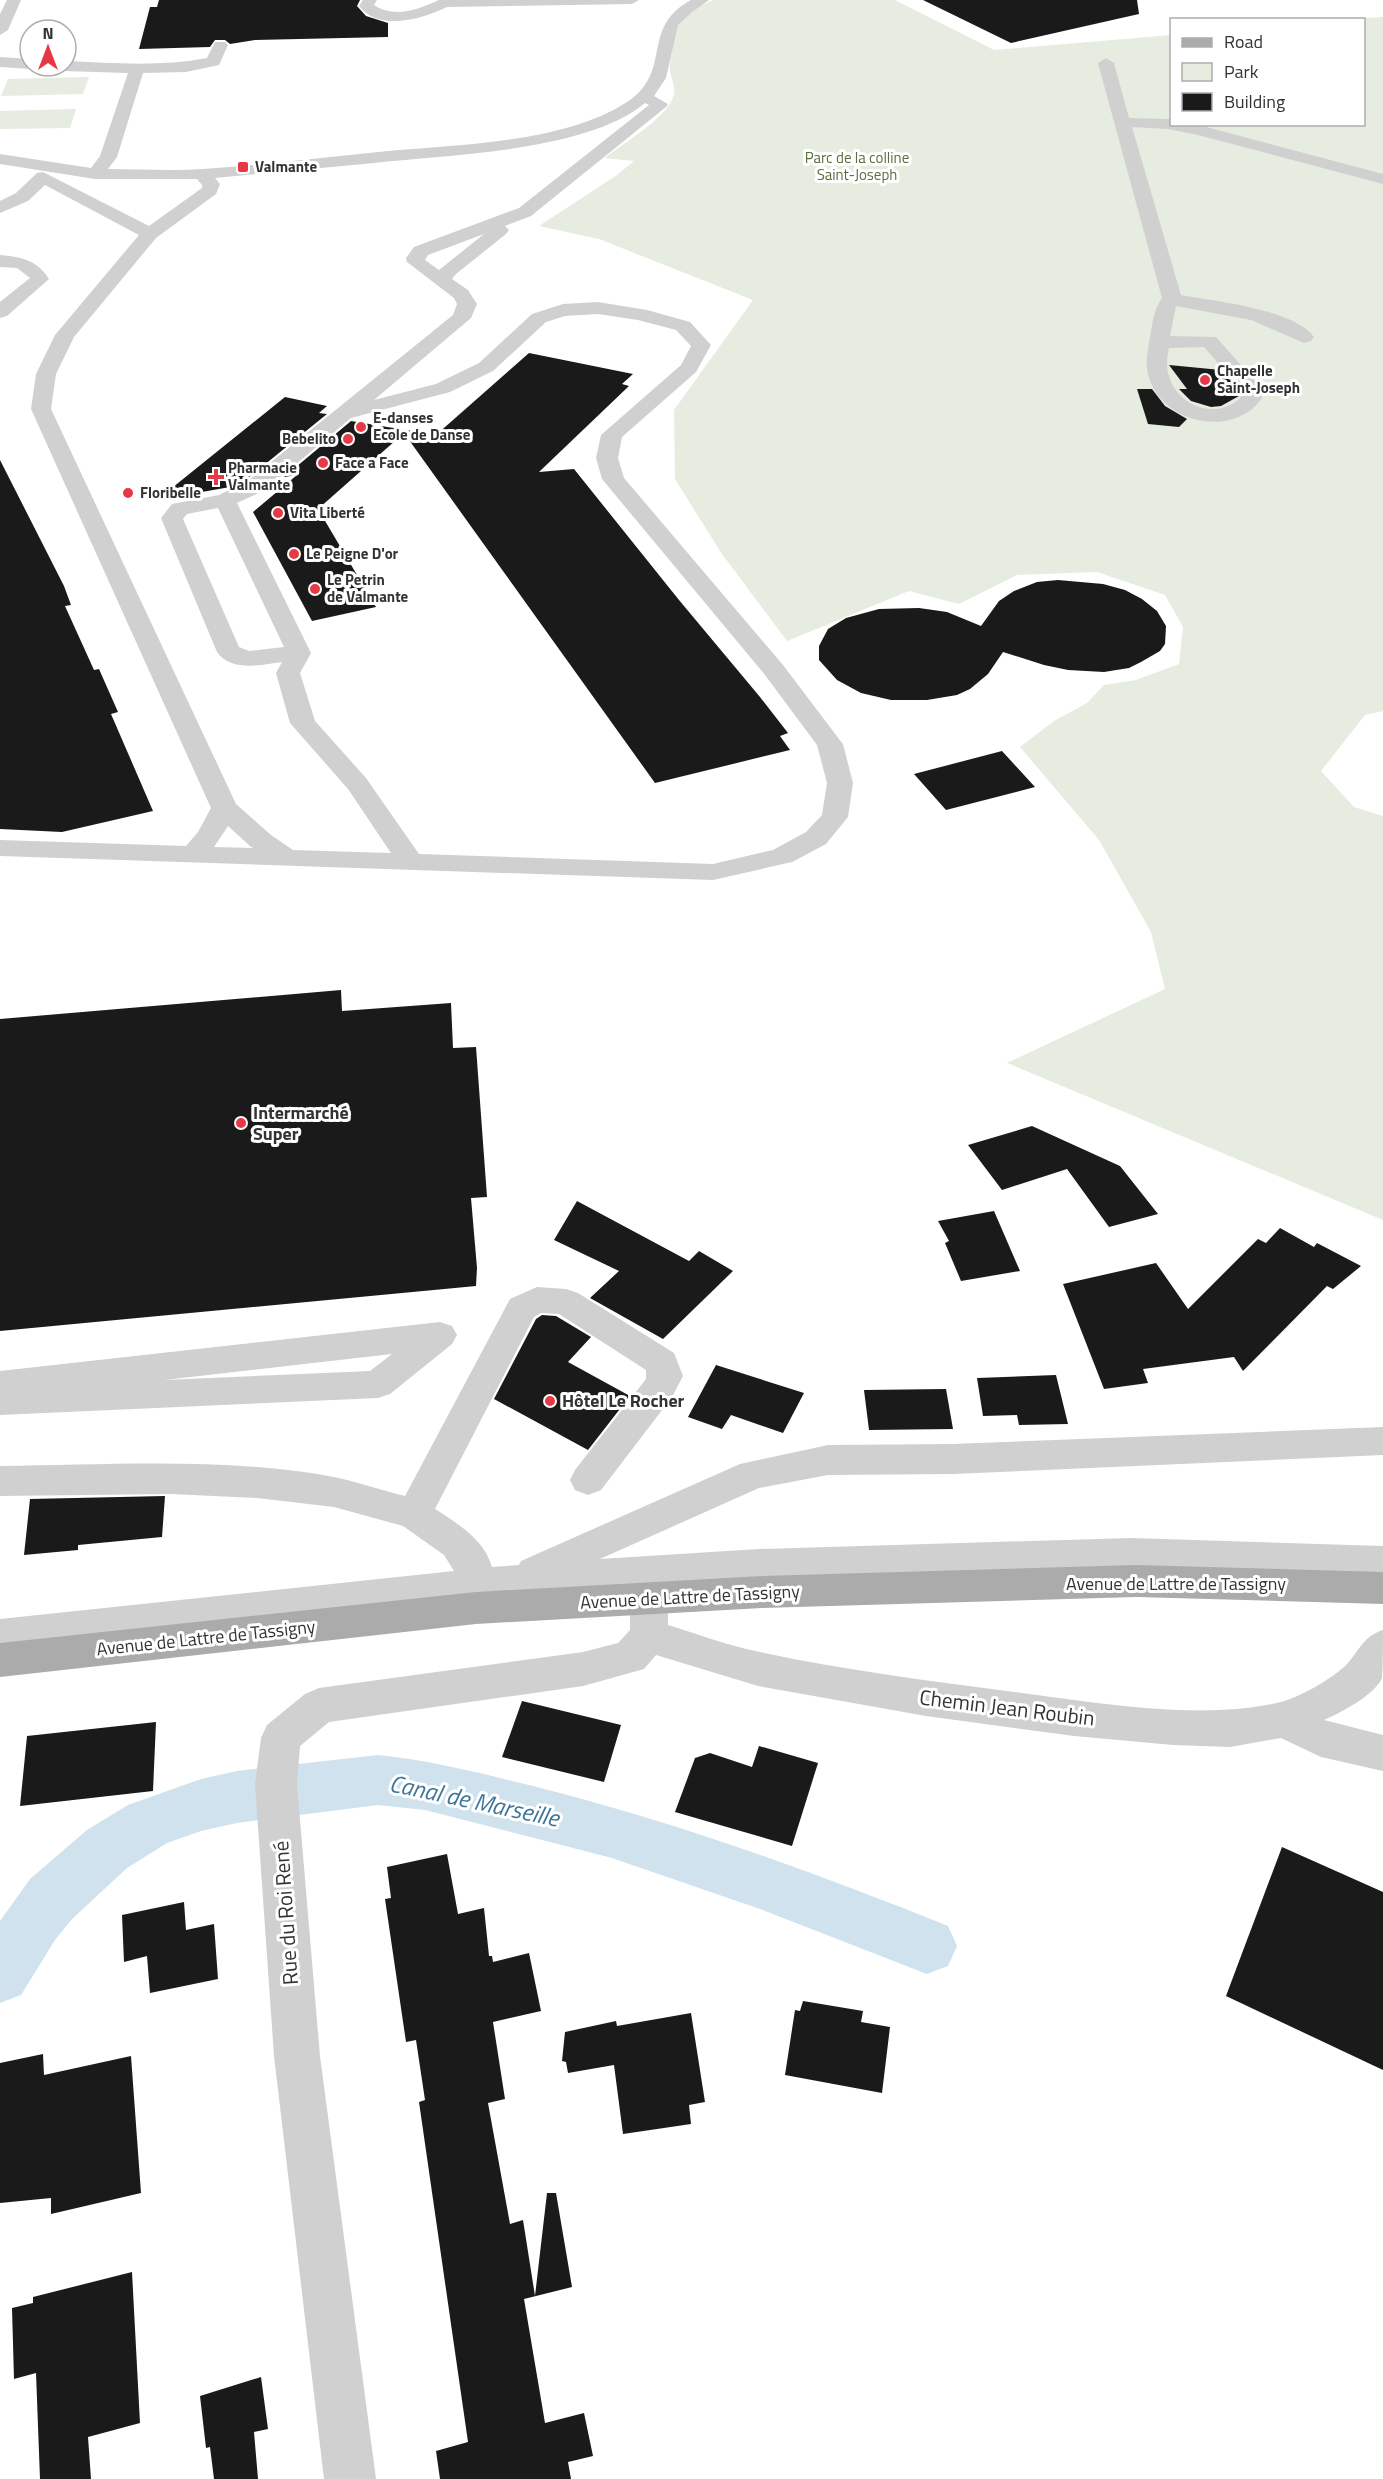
<svg xmlns="http://www.w3.org/2000/svg" width="1383" height="2479" font-family="'Titillium Web',sans-serif">
  <style>
    .green { fill: #e6ecdf }
    .lines { fill: none; stroke-linecap: round; stroke-linejoin: round }
    .canal { fill: #cfe2ee; fill-rule: evenodd }
    .building { fill: #1a1a1a }
    .minor { fill: #d0d0d0; fill-rule: evenodd }
    .major { fill: #ababab; fill-rule: evenodd }
    .poi-dot { fill: #e63946; stroke: #fff; stroke-width: 2 }
    .labels { text-anchor: middle; stroke-width: 6; stroke-linejoin: round; paint-order: stroke }
    .far-park-label { font-size: 15px; fill: #56703f; stroke: #fff }
    .far-poi-label { font-size: 15px; font-weight: bold; fill: #333; stroke: #fff; text-anchor: start }
    .poi-label { font-size: 18px; font-weight: bold; fill: #333; stroke: #fff; text-anchor: start }
    .street-label { font-size: 18px; fill: #333; stroke: #fff }
    .near-street-label { font-size: 21px; fill: #333; stroke: #fff }
    .near-water-label { font-size: 24px; font-style: italic; fill: #3f7597; stroke: #fff }
  </style>
  <rect width="100%" height="100%" fill="#fff"/>
  <!-- green -->
  <g class="green">
    <path d="M713 0H895L994 50 1171 35 1172 124H1364V20L1349 19 1383 17V711L1365 715 1321 771 1354 807 1383 816V1220L1007 1063 1165 989 1151 932 1099 840 1020 747 1054 721 1087 703 1104 685 1136 680 1179 664 1183 627 1165 595 1097 572 1017 575 959 604 909 591 787 641 722 554 675 479 674 410 753 300 599 239 539 226 617 175 634 161 605 158C623 143 662 121 672 100 678 87 671 82 670 69 669 63 672 56 672 50 677 17 682 14 713 0Z"/>
    <path d="M89 77 83 94 1 96 8 79Z"/>
    <path d="M76 109 70 128 0 129V111Z"/>
  </g>
  <g class="lines">
    <!-- canal -->
    <path class="canal" d="M378 1755C430 1760 479 1773 529 1785 673 1821 811 1871 948 1926L957 1946 948 1966 927 1974 760 1909 612 1858 425 1810 378 1805 237 1823 201 1831 167 1843 127 1868 72 1919 55 1940 21 1995 0 2003V1921L30 1879 87 1830 128 1805 201 1779 237 1771Z"/>
  </g>
  <!-- building -->
  <g class="building">
    <path d="M159 0H360L357 6 366 16 388 23V37L255 40 230 44 225 40H215L210 47 139 49 150 7H157Z"/>
    <path d="M923 0H1137L1139 14 1011 43Z"/>
    <path d="M529 353 633 374 622 384 629 386 539 472 574 469 679 600 760 697 788 733 780 736 790 750 655 783 404 433 318 509 376 607 312 621 253 512 297 475 284 477 351 421 436 435Z"/>
    <path d="M1169 365 1221 370 1237 388 1239 396 1221 406 1211 407 1191 401 1179 389H1187Z"/>
    <path d="M1137 389H1152L1165 406 1187 419 1179 427 1148 424Z"/>
    <path d="M285 397 327 406 319 413 327 414 248 478 230 487 157 500Z"/>
    <path d="M0 460 64 586 71 605 65 606 94 670 99 669 118 712 111 714 153 811 62 832 0 829Z"/>
    <path d="M1058 580 1103 584 1125 590 1142 599 1157 611 1166 626 1165 644 1160 651 1141 662 1129 668 1104 672 1068 670 1044 665 1003 652 988 674 970 689 957 695 927 700H891L861 693 837 680 819 660V646L828 629 846 618 879 609 919 608 947 612 981 626 999 601 1014 591 1037 582Z"/>
    <path d="M1002 751 1035 787 946 810 914 774Z"/>
    <path d="M341 990 342 1011 451 1003 453 1048 476 1047 487 1197 471 1198 477 1268 476 1286 0 1331V1019Z"/>
    <path d="M1032 1126 1120 1166 1158 1214 1109 1227 1067 1169 1002 1190 968 1145Z"/>
    <path d="M577 1201 689 1261 699 1251 733 1271 663 1339 590 1298 619 1271 554 1240Z"/>
    <path d="M994 1211 1020 1271 961 1281 945 1243 949 1241 938 1221Z"/>
    <path d="M1280 1228 1314 1247 1317 1243 1361 1266 1333 1289 1327 1286 1243 1371 1234 1357 1143 1369 1148 1383 1104 1389 1063 1284 1156 1263 1188 1309 1258 1239 1266 1243Z"/>
    <path d="M542 1315 556 1316 591 1337 568 1362 630 1396 588 1450 494 1399 536 1319Z"/>
    <path d="M716 1365 804 1393 783 1433 731 1415 722 1429 688 1417Z"/>
    <path d="M1056 1375 1068 1424 1019 1425 1017 1415 983 1416 977 1378Z"/>
    <path d="M946 1389 953 1429 869 1430 864 1390Z"/>
    <path d="M165 1496 162 1537 78 1545V1550L24 1555 30 1499Z"/>
    <path d="M522 1701 621 1725 604 1782 502 1757Z"/>
    <path d="M156 1722 153 1791 20 1806 27 1736Z"/>
    <path d="M759 1746 818 1763 792 1846 675 1812 695 1758 710 1753 752 1767Z"/>
    <path d="M1282 1847 1383 1892V2070L1226 1996Z"/>
    <path d="M447 1854 458 1914 484 1908 489 1956H492L493 1962 529 1953 541 2011 493 2022 505 2099 488 2103 510 2224 523 2220 535 2296 547 2193H556L572 2287 524 2299 545 2423 584 2413 593 2456 568 2462 571 2479H440L436 2451 468 2442 419 2102 425 2100 416 2040 406 2042 385 1899 391 1898 387 1867Z"/>
    <path d="M184 1902 186 1930 214 1924 218 1979 150 1993 147 1956 124 1962 122 1915Z"/>
    <path d="M803 2001 863 2011 861 2022 890 2027 882 2093 785 2075 795 2010 800 2011Z"/>
    <path d="M691 2013 705 2102 689 2105 691 2124 623 2134 614 2065 568 2073 566 2062 562 2061 565 2032 616 2021 617 2026Z"/>
    <path d="M43 2054 44 2075 131 2056 141 2193 51 2214V2198L0 2203V2063Z"/>
    <path d="M132 2272 140 2423 88 2437 91 2479H40L36 2373 14 2379 12 2308 33 2303V2297Z"/>
    <path d="M261 2377 268 2429 254 2432 258 2479H214L210 2447 206 2448 200 2396Z"/>
  </g>
  <g class="lines">
    <!-- minor -->
    <g class="minor">
      <path d="M7 0H21L8 30 0 35V14Z"/>
      <path d="M363 0H377L374 5C395 19 419 9 439 0H639L632 4 447 7C423 19 379 32 359 6Z"/>
      <path d="M691 0H709L692 12 678 25 666 78 654 96 668 104 666 107 531 216 505 226 509 230 506 234 456 274 452 279 468 290 477 304 471 318 374 400 436 384 479 363 532 314 563 304 598 302 647 310 690 322 711 345 696 372 622 437 618 458 624 478 783 665 839 739 843 744 853 783 848 817 826 844 792 862 713 880 0 856V840L186 846 198 832 211 808 31 409 36 374 55 335 139 235 45 185 28 201 0 213V201L16 193 37 173 43 172 149 226 202 188V185L197 179H95L0 164V154L91 168 100 156 128 73 63 71 55 66H66V61C113 63 160 67 207 58L215 42H225L228 45 219 65 186 72 143 73 117 157 108 169C139 169 172 171 203 169 265 165 327 157 388 151 461 144 564 143 627 102 674 72 639 28 691 0ZM645 103 649 105 519 208 414 247 406 258 407 262 454 298 457 304 453 315 249 480 219 495 172 504 161 518 217 652C231 672 261 665 282 662L276 673 290 723 348 789 391 853 293 850 271 835 236 804 51 409 56 374 74 337 156 238 216 194 220 184 215 178C274 172 334 167 393 161 463 154 590 149 645 103ZM484 234 439 270 425 260 428 255ZM598 314 638 320 676 330 691 346 681 365 601 435 596 458 602 479 765 675 817 745 827 783 822 815 806 832 773 850 713 864 419 854 366 778 315 721 300 673 311 653 237 503 265 490 351 418 450 392 493 371 546 322 565 316ZM218 508 284 647 249 651 239 647 183 519 187 514ZM228 826 251 847 254 848 214 847Z"/>
      <path d="M0 57 30 59V66H36L30 69 0 67Z"/>
      <path d="M1106 58 1114 63 1129 118 1168 119H1172V124L1199 125 1383 174V184L1198 135 1168 129 1132 127 1181 295C1213 301 1294 309 1314 337L1311 341 1304 343 1251 320 1176 306 1170 336 1216 337 1256 382 1262 398C1233 440 1159 423 1148 374 1145 362 1148 349 1150 337 1153 322 1153 311 1162 298L1098 63ZM1204 347 1239 387 1241 397C1218 421 1178 407 1169 376 1166 367 1167 357 1169 348Z"/>
      <path d="M0 255C22 257 37 260 49 279L7 316 0 318V302L30 278 17 268 0 267Z"/>
      <path d="M537 1287 566 1289 578 1293 674 1353 683 1376 672 1397 601 1490 588 1495 575 1490 570 1480 575 1470 646 1379V1370L559 1314 541 1313 534 1317 435 1509C458 1524 484 1539 492 1567L519 1565 521 1561 740 1464 828 1445 953 1444 1383 1427V1455L953 1474 828 1475 759 1488 600 1559 759 1549 1130 1538 1383 1546V1578L1130 1570 759 1581 495 1599V1607L490 1619 476 1623 462 1619 457 1603 0 1653V1619L454 1571 444 1555 403 1526 334 1507 257 1498 171 1494 0 1496V1466C108 1465 228 1457 334 1477 358 1482 381 1490 405 1496L510 1299Z"/>
      <path d="M440 1322 452 1326 457 1335 452 1344 390 1394 378 1398 0 1415V1371ZM392 1354 370 1371 164 1380Z"/>
      <path d="M649 1598 663 1602 668 1614V1625C698 1634 729 1646 760 1652 848 1671 939 1682 1029 1694 1106 1704 1201 1720 1277 1703 1297 1699 1334 1678 1348 1663 1361 1648 1363 1637 1383 1630 1383 1641 1383 1669 1382 1678 1375 1695 1340 1713 1324 1720L1383 1735V1771L1321 1757 1281 1738 1230 1747 1173 1745 1074 1736 926 1716 758 1686 656 1655 644 1669 583 1686 329 1722 300 1746 297 1784 320 2056 376 2479H324L274 2056 255 1784 261 1738 267 1725 305 1694 319 1688 583 1652 618 1643 630 1630V1614L635 1602Z"/>
    </g>
    <!-- major -->
    <path class="major" d="M1136 1565 1383 1572V1604L1136 1597 762 1608 476 1624 0 1677V1643L476 1592 762 1576Z"/>
  </g>
  <!-- markers -->
  <g class="poi-dot">
    <rect x="237" y="161" width="12" height="12" rx="3"/>
    <circle cx="1205" cy="380" r="6"/>
    <circle cx="361" cy="427" r="6"/>
    <circle cx="348" cy="439" r="6"/>
    <circle cx="323" cy="463" r="6"/>
    <path d="M213 468h6v6h6v6h-6v6h-6v-6h-6v-6h6z"/>
    <circle cx="128" cy="493" r="6"/>
    <circle cx="278" cy="513" r="6"/>
    <circle cx="294" cy="554" r="6"/>
    <circle cx="315" cy="589" r="6"/>
    <circle cx="241" cy="1123" r="6"/>
    <circle cx="550" cy="1401" r="6"/>
  </g>
  <g class="labels">
    <!-- far-park labels -->
    <g class="far-park-label">
      <text x="857" y="163">Parc de la colline<tspan x="857" dy="17">Saint-Joseph</tspan></text>
    </g>
    <!-- far-poi labels -->
    <g class="far-poi-label">
      <text x="255" y="172">Valmante</text>
      <text x="1217" y="376">Chapelle<tspan x="1217" dy="17">Saint-Joseph</tspan></text>
      <text x="373" y="423">E-danses<tspan x="373" dy="17">Ecole de Danse</tspan></text>
      <text x="336" y="444" text-anchor="end">Bebelito</text>
      <text x="335" y="468">Face a Face</text>
      <text x="228" y="473">Pharmacie<tspan x="228" dy="17">Valmante</tspan></text>
      <text x="140" y="498">Floribelle</text>
      <text x="290" y="518">Vita Liberté</text>
      <text x="306" y="559">Le Peigne D'or</text>
      <text x="327" y="585">Le Petrin<tspan x="327" dy="17">de Valmante</tspan></text>
    </g>
    <!-- poi labels -->
    <g class="poi-label">
      <text x="253" y="1119">Intermarché<tspan x="253" dy="21">Super</tspan></text>
      <text x="562" y="1407">Hôtel Le Rocher</text>
    </g>
    <!-- street labels -->
    <g class="street-label">
      <text x="1176" y="1590">Avenue de Lattre de Tassigny</text>
      <text transform="translate(690 1597) rotate(-3)" y="6">Avenue de Lattre de Tassigny</text>
      <text transform="translate(206 1638) rotate(-6)" y="6">Avenue de Lattre de Tassigny</text>
    </g>
    <!-- near-street labels -->
    <g class="near-street-label">
      <text transform="translate(1007 1708) rotate(7)" y="7">Chemin Jean Roubin</text>
      <text transform="translate(286 1913) rotate(-94)" y="7">Rue du Roi René</text>
    </g>
    <!-- near-water labels -->
    <g class="near-water-label">
      <text transform="translate(474 1801) rotate(12)" y="8">Canal de Marseille</text>
    </g>
  </g>
  <!-- legend -->
  <rect x="1170" y="18" width="195" height="108" fill="#ffffff" stroke="#adadad" stroke-width="1.5"/>
  <rect x="1182" y="38" width="30" height="9" fill="#ababab" stroke="#adadad" stroke-width="1.5"/>
  <text x="1224" y="48" font-size="18" fill="#333333">Road</text>
  <rect x="1182" y="63" width="30" height="18" fill="#e6ecdf" stroke="#adadad" stroke-width="1.5"/>
  <text x="1224" y="78" font-size="18" fill="#333333">Park</text>
  <rect x="1182" y="93" width="30" height="18" fill="#1a1a1a" stroke="#adadad" stroke-width="1.5"/>
  <text x="1224" y="108" font-size="18" fill="#333333">Building</text>
  <!-- north arrow -->
  <g transform="translate(48 48)"><circle r="28" fill="#ffffff" stroke="#adadad" stroke-width="1.5"/>
  <path d="M0-4.5L10 22L0 15L-10 22Z" fill="#e63946"/>
  <text y="-9" font-size="16" font-weight="bold" text-anchor="middle" fill="#333333">N</text>
  </g>
</svg>
